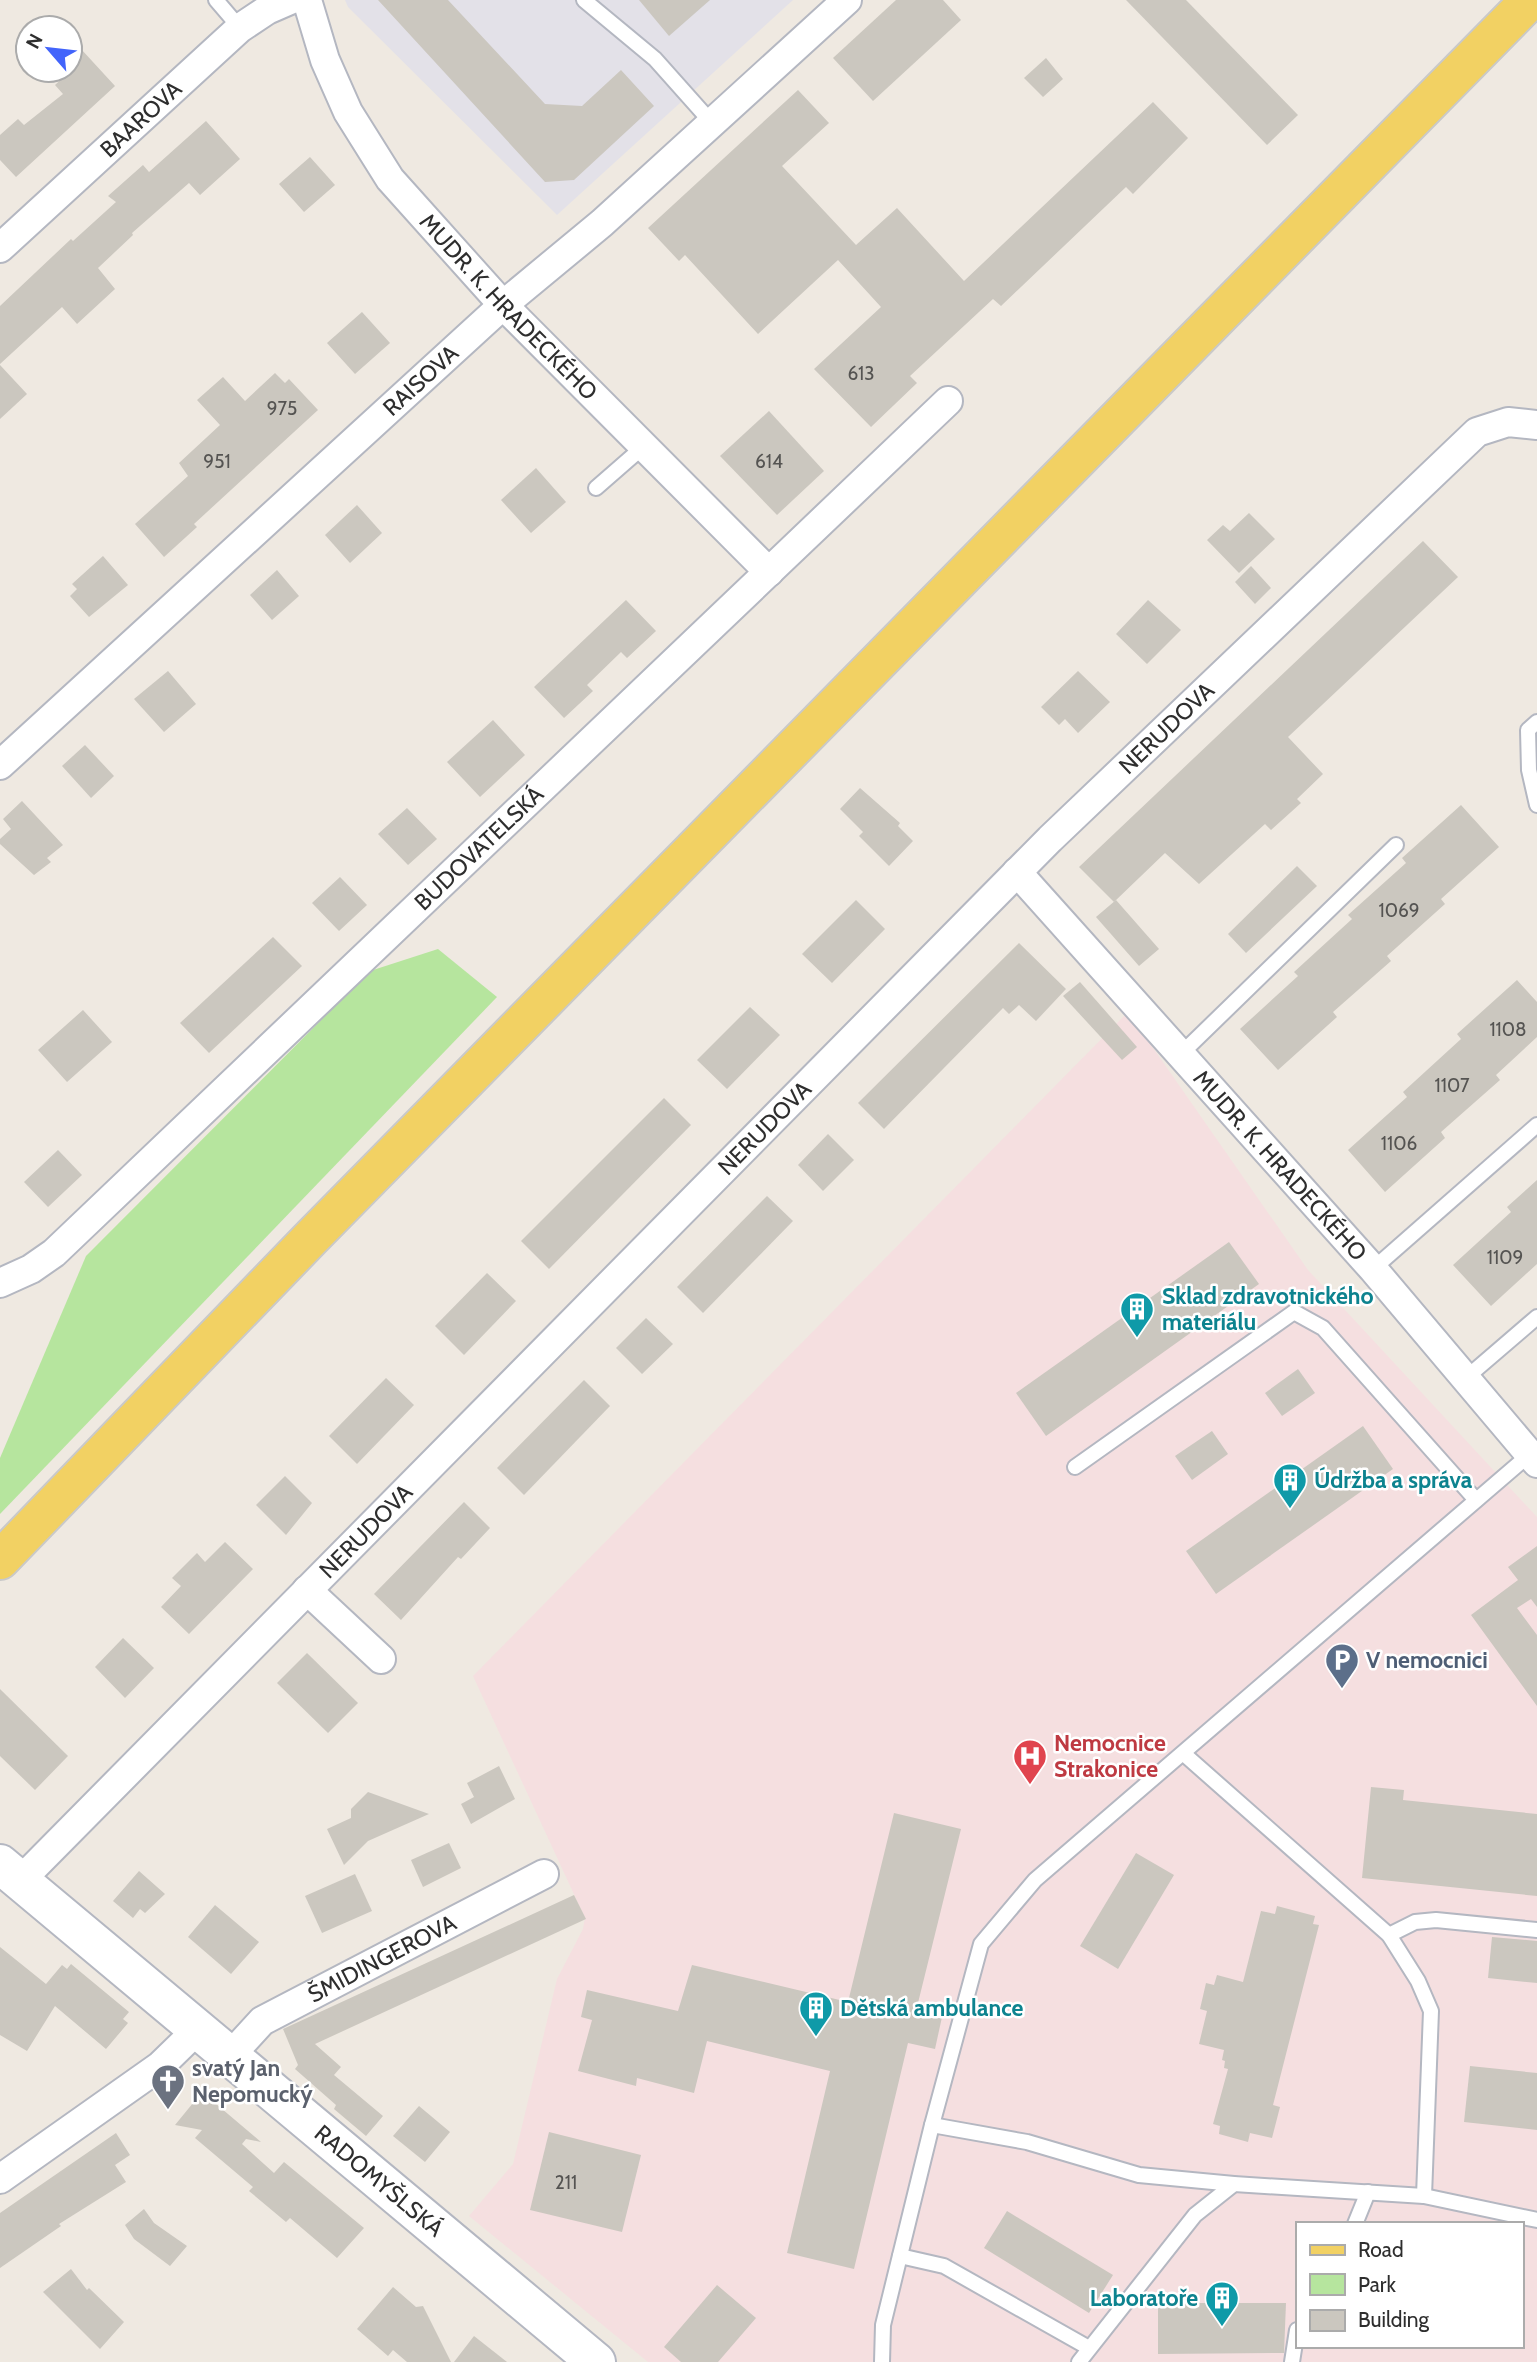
<svg xmlns="http://www.w3.org/2000/svg" width="1537" height="2362" font-family="Cabin,sans-serif">
  <style>
    .industrial { fill: #e3e1e8 }
    .medical { fill: #f5dfe0; fill-rule: evenodd }
    .green { fill: #b6e59e }
    .building { fill: #cbc7bf }
    .lines { fill: none; stroke-linecap: round; stroke-linejoin: round }
    .lane-casing { stroke: #b4b7c1; stroke-width: 18 }
    .street-casing { stroke: #b4b7c1; stroke-width: 32 }
    .secondary-casing { stroke: #b4b7c1; stroke-width: 42 }
    .primary-casing { stroke: #c9c9c9; stroke-width: 42 }
    .lane { stroke: #fff; stroke-width: 14 }
    .street { stroke: #fff; stroke-width: 28 }
    .secondary { stroke: #fff; stroke-width: 38 }
    .primary { stroke: #f2d163; stroke-width: 38 }
    .labels { text-anchor: middle; stroke-width: 5; stroke-linejoin: round; paint-order: stroke }
    .number-label { font-size: 19px; fill: #555452 }
    .street-label { font-size: 23px; fill: #2e2e2e; stroke: #fff }
    .culture-label { font-size: 23px; font-weight: bold; fill: #0d838f; stroke: #fff; text-anchor: start }
    .service-label { font-size: 23px; font-weight: bold; fill: #4e5e75; stroke: #fff; text-anchor: start }
    .health-label { font-size: 23px; font-weight: bold; fill: #be3a42; stroke: #fff; text-anchor: start }
    .worship-label { font-size: 23px; font-weight: bold; fill: #5b616d; stroke: #fff; text-anchor: start }
  </style>
  <rect width="100%" height="100%" fill="#efe9e1"/>
  <!-- industrial -->
  <path class="industrial" d="M345 0H793L557 215 348 7Z"/>
  <!-- medical -->
  <path class="medical" d="M1128 1012 1308 1270 1537 1517V2362H648L469 2216 513 2164 557 1979 583 1929 585 1918 473 1676ZM1297 2224H1521V2346H1297Z"/>
  <!-- green -->
  <path class="green" d="M438 949 497 997 0 1514V1458L86 1256 370 971Z"/>
  <!-- building -->
  <g class="building">
    <path d="M378 0H448L545 104 582 106 621 70 654 106 574 180 545 182Z"/>
    <path d="M639 0H710L669 36Z"/>
    <path d="M896 0H943L961 20 873 101 833 58Z"/>
    <path d="M1126 0H1186L1298 115 1267 145Z"/>
    <path d="M70 37 115 86 16 177 0 160V135L18 119 24 125 63 94 55 85 70 71Z"/>
    <path d="M1046 58 1063 79 1043 97 1024 78Z"/>
    <path d="M798 90 829 123 782 166 856 245 897 208 964 281 1153 102 1188 138 1133 194 1126 187 1001 306 993 299 910 376 917 383 871 427 814 369 881 307 838 260 758 334 685 255 679 261 648 228Z"/>
    <path d="M206 121 240 159 200 195 189 183 132 233 133 235 98 268 115 289 77 324 62 307 0 364V306L71 239 73 241 116 202 108 196 143 165 149 172Z"/>
    <path d="M310 157 335 185 304 212 279 184Z"/>
    <path d="M362 312 390 343 355 374 327 343Z"/>
    <path d="M0 365 27 394 0 419Z"/>
    <path d="M275 373 285 383 289 379 318 410 194 524 197 527 164 557 135 524 188 476 179 463 220 425 197 400 223 377 245 401Z"/>
    <path d="M769 411 824 471 777 515 720 456Z"/>
    <path d="M536 468 566 502 531 533 501 500Z"/>
    <path d="M357 505 382 533 350 563 325 535Z"/>
    <path d="M1249 513 1275 539 1239 573 1207 540 1223 525 1230 531Z"/>
    <path d="M1423 541 1458 577 1288 737 1323 774 1297 799 1301 803 1271 830 1265 824 1199 884 1165 853 1114 902 1079 867Z"/>
    <path d="M103 556 128 585 89 617 70 596 77 589 72 584Z"/>
    <path d="M1251 566 1271 588 1255 604 1235 582Z"/>
    <path d="M277 570 299 596 272 620 250 595Z"/>
    <path d="M626 600 656 631 627 658 621 652 587 685 593 691 564 718 534 687Z"/>
    <path d="M1148 600 1181 630 1147 664 1116 634Z"/>
    <path d="M168 671 196 704 164 732 134 699Z"/>
    <path d="M1078 671 1110 702 1078 733 1065 719 1059 725 1041 707Z"/>
    <path d="M493 720 525 755 480 797 447 762Z"/>
    <path d="M85 745 114 776 91 798 62 766Z"/>
    <path d="M860 788 900 823 898 826 913 841 889 866 859 836 863 832 840 809Z"/>
    <path d="M22 801 63 845 47 858 51 862 34 875 0 844V839L11 829 3 819Z"/>
    <path d="M1461 805 1499 847 1441 899 1445 904 1387 956 1391 961 1333 1012 1337 1017 1278 1070 1240 1029 1298 976 1294 972 1352 919 1348 915 1406 863 1402 858Z"/>
    <path d="M407 808 437 839 408 865 378 834Z"/>
    <path d="M1297 866 1317 886 1246 953 1228 934Z"/>
    <path d="M340 877 367 905 339 931 312 903Z"/>
    <path d="M856 900 885 929 832 983 802 954Z"/>
    <path d="M1116 900 1159 949 1139 966 1096 917Z"/>
    <path d="M273 937 302 966 209 1053 180 1023Z"/>
    <path d="M1019 943 1066 989 1036 1021 1019 1005 1009 1014 1003 1008 884 1129 858 1103Z"/>
    <path d="M1517 980 1537 1002V1037L1496 1075 1500 1080 1441 1132 1445 1138 1385 1192 1348 1150 1407 1097 1403 1092 1461 1039 1457 1034Z"/>
    <path d="M1080 982 1137 1047 1122 1060 1063 996Z"/>
    <path d="M750 1007 780 1035 727 1089 697 1060Z"/>
    <path d="M83 1010 112 1042 67 1082 38 1050Z"/>
    <path d="M664 1098 691 1125 549 1269 521 1241Z"/>
    <path d="M828 1134 854 1160 823 1191 798 1165Z"/>
    <path d="M58 1150 82 1175 48 1207 24 1182Z"/>
    <path d="M1537 1180V1264L1491 1306 1453 1265 1511 1212 1507 1207Z"/>
    <path d="M767 1196 793 1221 703 1313 677 1287Z"/>
    <path d="M1229 1242 1259 1284 1046 1436 1016 1393Z"/>
    <path d="M487 1273 516 1301 464 1355 435 1326Z"/>
    <path d="M646 1318 673 1344 642 1374 616 1348Z"/>
    <path d="M1298 1369 1315 1393 1282 1416 1265 1393Z"/>
    <path d="M386 1378 414 1405 357 1464 329 1436Z"/>
    <path d="M584 1380 610 1406 524 1495 497 1468Z"/>
    <path d="M1363 1426 1393 1469 1216 1594 1186 1551Z"/>
    <path d="M1212 1431 1228 1454 1192 1480 1175 1456Z"/>
    <path d="M285 1476 312 1503 286 1535 256 1505Z"/>
    <path d="M464 1502 490 1528 461 1559 458 1557 401 1620 374 1594Z"/>
    <path d="M225 1542 253 1569 189 1634 161 1607 181 1586 172 1578 197 1553 205 1562Z"/>
    <path d="M1537 1546V1607L1531 1599 1517 1608 1537 1635V1706L1471 1615 1518 1580 1508 1567Z"/>
    <path d="M123 1638 154 1668 125 1698 95 1667Z"/>
    <path d="M307 1653 358 1703 328 1733 277 1683Z"/>
    <path d="M0 1689 68 1756 35 1790 0 1756Z"/>
    <path d="M499 1766 515 1799 471 1824 461 1804 474 1797 467 1783Z"/>
    <path d="M1371 1787 1404 1790 1403 1800 1537 1814V1896L1362 1878Z"/>
    <path d="M368 1792 429 1814 368 1841 344 1865 327 1829 351 1818V1809Z"/>
    <path d="M894 1813 961 1829 916 2011 942 2017 935 2049 908 2043 854 2269 787 2253 830 2071 707 2041 694 2093 637 2078 636 2086 578 2071 592 2020 581 2017 587 1990 678 2011 692 1965 848 2002Z"/>
    <path d="M449 1843 461 1868 423 1887 411 1860Z"/>
    <path d="M1136 1853 1174 1875 1118 1969 1080 1946Z"/>
    <path d="M139 1871 165 1894 145 1913 140 1909 133 1918 113 1901Z"/>
    <path d="M355 1874 372 1911 322 1933 305 1896Z"/>
    <path d="M574 1895 586 1919 315 2044 341 2067 334 2075 383 2116 366 2136 334 2109 336 2105 295 2069 298 2065 283 2029Z"/>
    <path d="M215 1905 259 1942 231 1974 188 1937Z"/>
    <path d="M1277 1906 1315 1916 1313 1924 1319 1925 1273 2105 1280 2107 1272 2138 1250 2133 1248 2142 1219 2134 1220 2126 1213 2124 1228 2069 1224 2068 1225 2061 1222 2060 1224 2050 1199 2044 1207 2011 1200 2009 1206 1983 1214 1985 1217 1975 1243 1982 1261 1911 1275 1914Z"/>
    <path d="M1492 1937 1537 1941V1983L1488 1978Z"/>
    <path d="M0 1947 46 1984 62 1965 67 1969 71 1964 129 2012 123 2019 128 2023 106 2049 55 2006 27 2051 0 2035Z"/>
    <path d="M1470 2066 1537 2073V2130L1464 2122Z"/>
    <path d="M202 2092 261 2142 246 2139 242 2144 274 2173 284 2162 364 2228 337 2258 290 2218 286 2222 249 2191 253 2187 195 2138 202 2130 175 2125Z"/>
    <path d="M419 2106 450 2132 425 2162 393 2136Z"/>
    <path d="M549 2132 641 2155 622 2232 530 2210Z"/>
    <path d="M116 2133 130 2155 115 2165 126 2182 59 2224 61 2226 0 2268V2213Z"/>
    <path d="M144 2209 154 2223 187 2246 170 2266 134 2239 125 2225Z"/>
    <path d="M1007 2211 1113 2275 1089 2313 984 2248Z"/>
    <path d="M71 2269 87 2290 89 2288 124 2322 100 2349 43 2292Z"/>
    <path d="M717 2285 756 2318 718 2362H681L664 2347Z"/>
    <path d="M393 2287 416 2307 423 2306 451 2362H407L393 2350 388 2356 357 2329Z"/>
    <path d="M1158 2303H1286L1284 2353 1158 2354Z"/>
    <path d="M474 2336 507 2362H454Z"/>
  </g>
  <g class="lines">
    <!-- lane casing -->
    <g class="lane-casing">
      <g id="lane">
        <path d="M216 0 240 28"/>
        <path d="M584 0 655 59 712 123"/>
        <path d="M596 488 643 447"/>
        <path d="M1537 722 1528 730 1529 770 1537 805"/>
        <path d="M1182 1053 1396 845"/>
        <path d="M1373 1269 1537 1125"/>
        <path d="M1466 1378 1537 1317"/>
        <path d="M1075 1467 1294 1312 1323 1328 1476 1500"/>
        <path d="M1184 1754 1389 1935 1418 1981 1431 2011 1424 2196"/>
        <path d="M1389 1935 1415 1922 1436 1920 1537 1930"/>
        <path d="M932 2125 1027 2142 1139 2175 1234 2184 1424 2196 1537 2220"/>
        <path d="M1355 2224 1368 2192"/>
        <path d="M900 2256 944 2266 1089 2348"/>
        <path d="M882 2362 883 2325 932 2125 981 1944 1035 1880 1530 1454"/>
        <path d="M1079 2362 1195 2215 1234 2184"/>
        <path d="M1292 2362 1297 2330"/>
      </g>
    </g>
    <!-- street casing -->
    <g class="street-casing">
      <g id="street">
        <path id="s1" d="M307 0 325 60 348 112 390 179 503 305 769 572"/>
        <path id="s2" d="M0 248 240 28 267 10 290 0"/>
        <path id="s3" d="M0 765 503 305 602 223 847 0"/>
        <path id="s4" d="M1017 872 1373 1269 1537 1463"/>
        <path id="s5" d="M0 1283 31 1269 54 1253 948 401"/>
        <path d="M307 1590 381 1659"/>
        <path id="s6" d="M20 1881 1050 839 1477 432 1508 422 1537 425"/>
        <path id="s7" d="M229 2057 262 2021 544 1874"/>
        <path d="M0 2179 160 2066 197 2030"/>
      </g>
    </g>
    <!-- secondary casing -->
    <g class="secondary-casing">
      <g id="secondary">
        <path id="s8" d="M0 1864 596 2362"/>
      </g>
    </g>
    <!-- primary casing -->
    <g class="primary-casing">
      <path id="primary" d="M0 1560 309 1240 1530 0"/>
    </g>
    <!-- lane -->
    <use href="#lane" class="lane"/>
    <!-- street -->
    <use href="#street" class="street"/>
    <!-- secondary -->
    <use href="#secondary" class="secondary"/>
    <!-- primary -->
    <use href="#primary" class="primary"/>
  </g>
  <!-- icons -->
  <defs>
    <g id="building-pin" transform="scale(1.75)"><path d="M0 17L-7.5 6A9.5 9.5 0 1 1 7.5 6Z" fill="#0f9aa8" stroke="#fff"/><path d="M-4-6H4V6H1V3H-1V6H-4ZM-2.5-4.3h1.7v1.8h-1.7ZM.8-4.3h1.7v1.8H.8ZM-2.5-1h1.7V.8h-1.7ZM.8-1h1.7V.8H.8Z" fill="#fff"/></g>
    <g id="parking-pin" transform="scale(1.75)"><path d="M0 17L-7.5 6A9.5 9.5 0 1 1 7.5 6Z" fill="#5c6f8a" stroke="#fff"/><path d="M-3.5-5.5H1a3.5 3.5 0 0 1 0 7H-1V5.5H-3.5ZM-1-3.4V-.6H.8a1.4 1.4 0 0 0 0-2.8Z" fill="#fff"/></g>
    <g id="hospital-pin" transform="scale(1.75)"><path d="M0 17L-7.5 6A9.5 9.5 0 1 1 7.5 6Z" fill="#e0444e" stroke="#fff"/><path d="M-5-5h3v3.5h4V-5h3V5h-3V1.5h-4V5h-3Z" fill="#fff"/></g>
    <g id="church-pin" transform="scale(1.75)"><path d="M0 17L-7.5 6A9.5 9.5 0 1 1 7.5 6Z" fill="#6b7280" stroke="#fff"/><path d="M-1.2-6h2.4v3.5h3.3v2.4h-3.3V6h-2.4V-.1h-3.3v-2.4h3.3Z" fill="#fff"/></g>
  </defs>
  <g fill-rule="evenodd">
    <use href="#building-pin" x="1137" y="1309"/>
    <use href="#building-pin" x="1290" y="1480"/>
    <use href="#parking-pin" x="1342" y="1660"/>
    <use href="#hospital-pin" x="1030" y="1756"/>
    <use href="#building-pin" x="816" y="2008"/>
    <use href="#church-pin" x="168" y="2081"/>
    <use href="#building-pin" x="1222" y="2298"/>
  </g>
  <g class="labels">
    <!-- number labels -->
    <g class="number-label">
      <text x="861" y="380">613</text>
      <text x="282" y="415">975</text>
      <text x="217" y="468">951</text>
      <text x="769" y="468">614</text>
      <text x="1399" y="917">1069</text>
      <text x="1508" y="1036">1108</text>
      <text x="1452" y="1092">1107</text>
      <text x="1399" y="1150">1106</text>
      <text x="1505" y="1264">1109</text>
      <text x="566" y="2189">211</text>
    </g>
    <!-- street labels -->
    <g class="street-label">
      <text dy="8" stroke="none"><textPath href="#s2" startOffset="191">BAAROVA</textPath></text>
      <text dy="8" stroke="none"><textPath href="#s1" startOffset="373">MUDR. K. HRADECKÉHO</textPath></text>
      <text dy="8" stroke="none"><textPath href="#s3" startOffset="570">RAISOVA</textPath></text>
      <text dy="8" stroke="none"><textPath href="#s6" startOffset="1626">NERUDOVA</textPath></text>
      <text dy="8" stroke="none"><textPath href="#s5" startOffset="649">BUDOVATELSKÁ</textPath></text>
      <text dy="8" stroke="none"><textPath href="#s6" startOffset="1059">NERUDOVA</textPath></text>
      <text dy="8" stroke="none"><textPath href="#s4" startOffset="394">MUDR. K. HRADECKÉHO</textPath></text>
      <text dy="8" stroke="none"><textPath href="#s6" startOffset="492">NERUDOVA</textPath></text>
      <text dy="8" stroke="none"><textPath href="#s7" startOffset="184">ŠMIDINGEROVA</textPath></text>
      <text dy="8" stroke="none"><textPath href="#s8" startOffset="494">RADOMYŠLSKÁ</textPath></text>
    </g>
    <!-- culture labels -->
    <g class="culture-label">
      <text x="1162" y="1304">Sklad zdravotnického<tspan x="1162" dy="26">materiálu</tspan></text>
      <text x="1314" y="1488">Údržba a správa</text>
      <text x="840" y="2016">Dětská ambulance</text>
      <text x="1198" y="2306" text-anchor="end">Laboratoře</text>
    </g>
    <!-- service labels -->
    <g class="service-label">
      <text x="1366" y="1668">V nemocnici</text>
    </g>
    <!-- health labels -->
    <g class="health-label">
      <text x="1054" y="1751">Nemocnice<tspan x="1054" dy="26">Strakonice</tspan></text>
    </g>
    <!-- worship labels -->
    <g class="worship-label">
      <text x="192" y="2076">svatý Jan<tspan x="192" dy="26">Nepomucký</tspan></text>
    </g>
  </g>
  <!-- legend -->
  <rect x="1296" y="2222" width="228" height="126" fill="#ffffff" stroke="#ababab" stroke-width="2"/>
  <rect x="1310" y="2245" width="35" height="10" fill="#f2d163" stroke="#ababab" stroke-width="2"/>
  <text x="1358" y="2257" font-size="21" fill="#2e2e2e">Road</text>
  <rect x="1310" y="2274" width="35" height="21" fill="#b6e59e" stroke="#ababab" stroke-width="2"/>
  <text x="1358" y="2292" font-size="21" fill="#2e2e2e">Park</text>
  <rect x="1310" y="2310" width="35" height="21" fill="#cbc7bf" stroke="#ababab" stroke-width="2"/>
  <text x="1358" y="2327" font-size="21" fill="#2e2e2e">Building</text>
  <!-- north arrow -->
  <g transform="translate(49 49) rotate(298)"><circle r="33" fill="#ffffff" stroke="#ababab" stroke-width="2"/>
  <path d="M0-5L12 26L0 18L-12 26Z" fill="#4264fb"/>
  <text y="-10" font-size="19" font-weight="bold" text-anchor="middle" fill="#2e2e2e">N</text>
  </g>
</svg>
